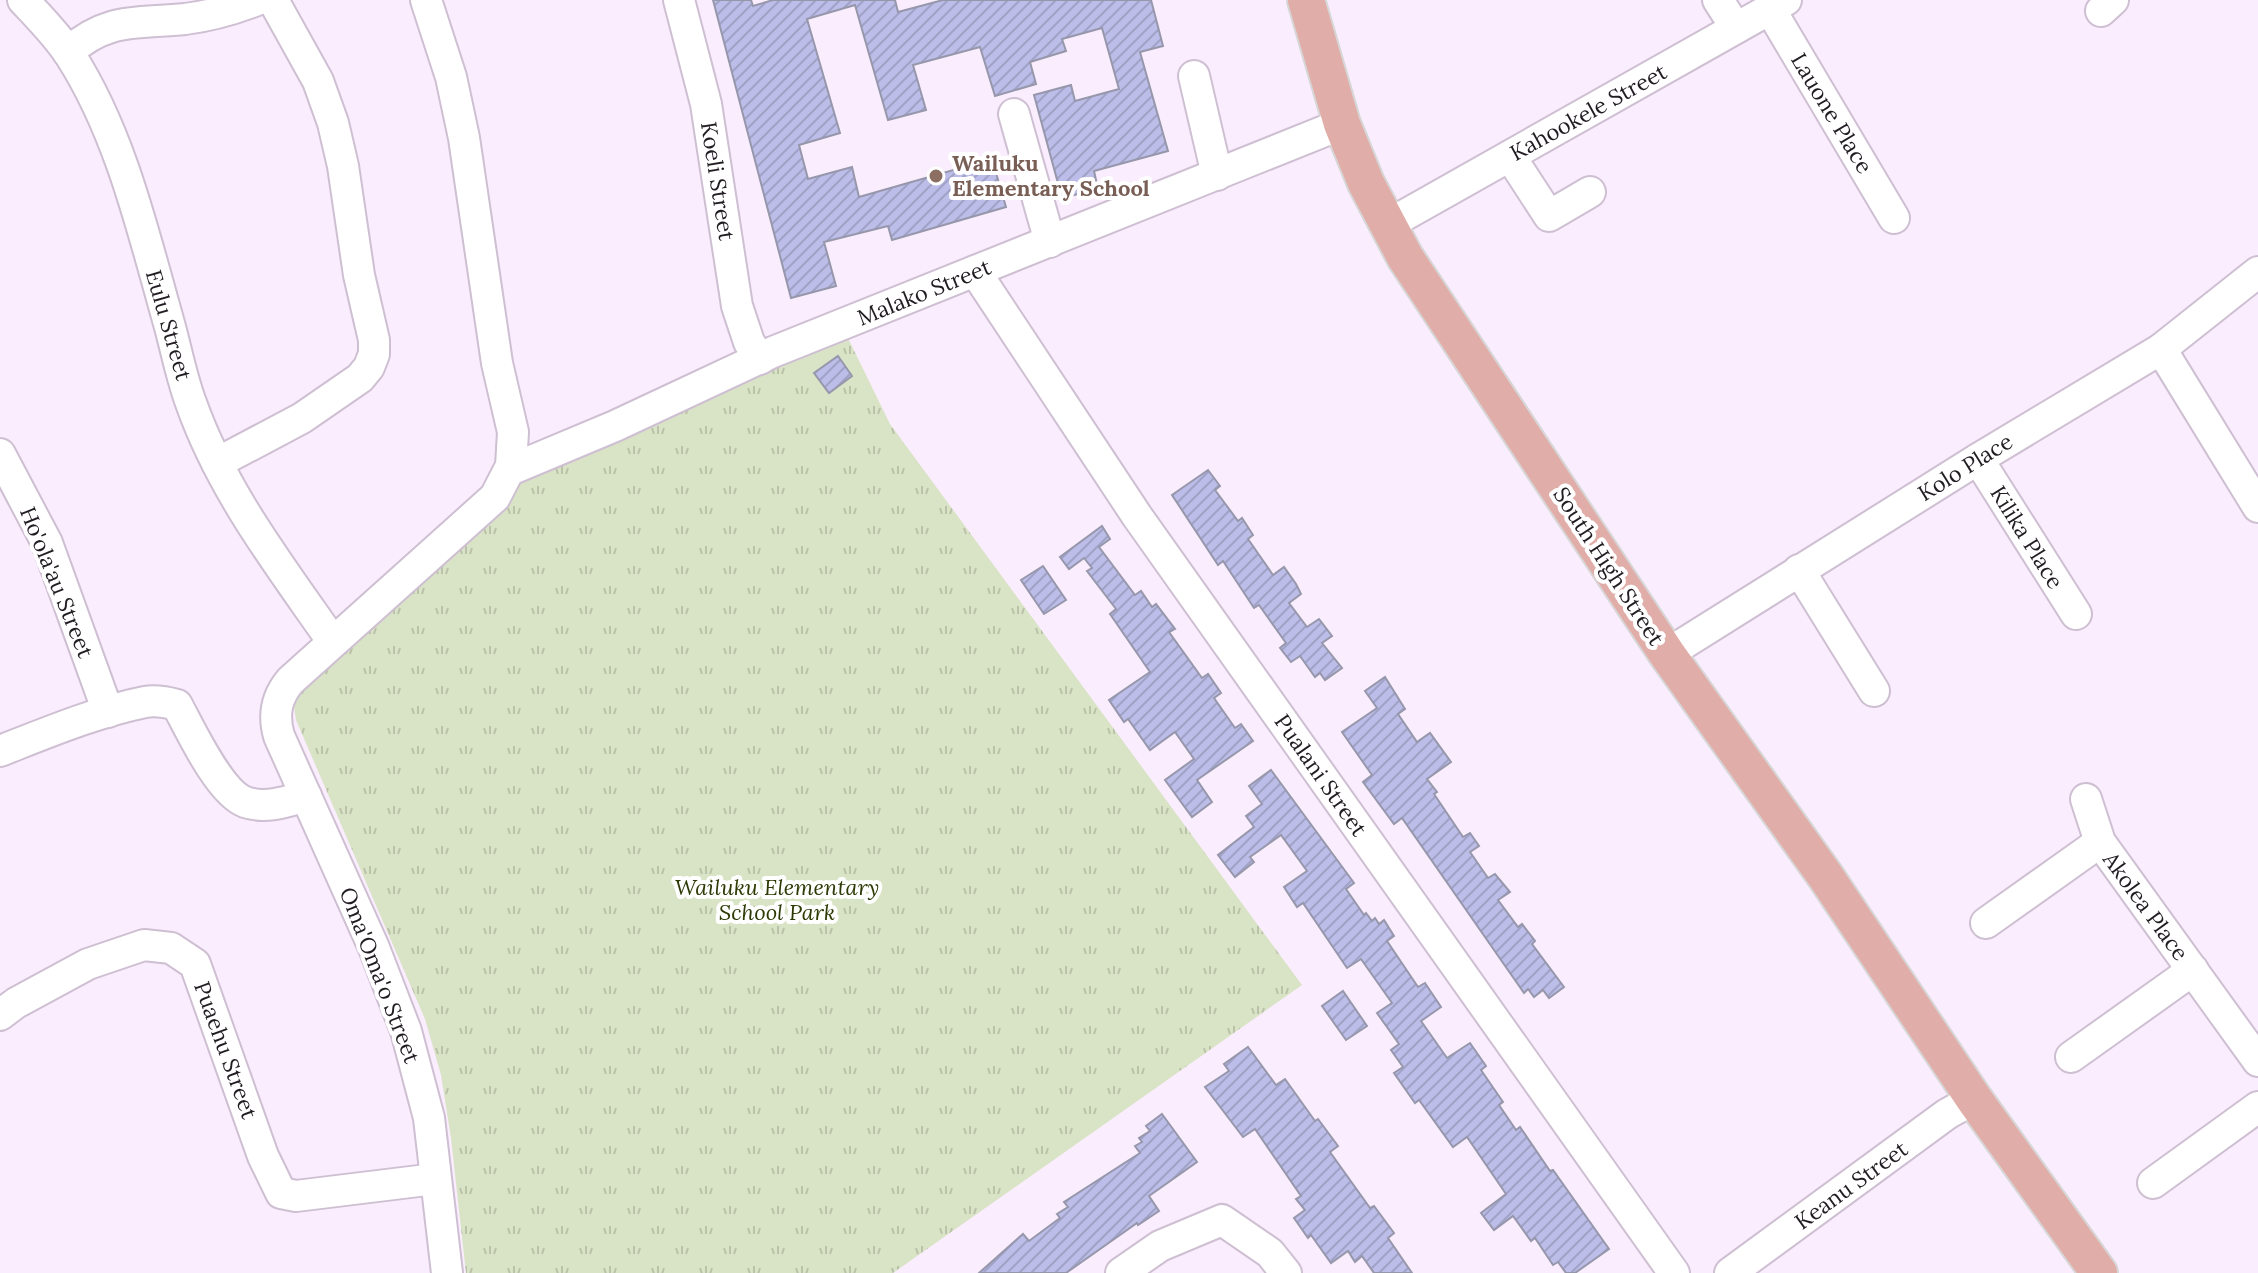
<svg xmlns="http://www.w3.org/2000/svg" width="2258" height="1273" font-family="Lora,serif">
  <style>
    .park { fill: url(#park-tufts) }
    .building { fill: url(#building-hatch); stroke: #9797ac; stroke-width: 2 }
    .lines { fill: none; stroke-linecap: round; stroke-linejoin: round }
    .minor-casing { stroke: #cebfd2; stroke-width: 34 }
    .major-casing { stroke: #d7d6d7; stroke-width: 40 }
    .minor { stroke: #fff; stroke-width: 30 }
    .major { stroke: #e1ada8; stroke-width: 36 }
    .education-dot { fill: #8d6e63; stroke: #fff; stroke-width: 3 }
    .labels { text-anchor: middle; stroke-width: 8; stroke-linejoin: round; paint-order: stroke }
    .street-label { font-size: 22px; fill: #211c22; stroke: #fff }
    .education-label { font-size: 22px; font-weight: bold; fill: #785e54; stroke: #fff; text-anchor: start }
    .park-label { font-size: 22px; font-style: italic; fill: #2e3a06; stroke: #fff }
  </style>
  <defs>
    <pattern id="park-tufts" width="24" height="20" patternUnits="userSpaceOnUse" patternTransform="scale(2)"><rect width="24" height="20" fill="#d9e3c5"/><path d="M3 7l-1-3M5 7V3M7 7l1-3M15 17l-1-3M17 17v-4M19 17l1-3" fill="none" stroke="#bac2a9"/></pattern>
    <pattern id="building-hatch" width="6" height="6" patternUnits="userSpaceOnUse" patternTransform="scale(2)"><rect width="6" height="6" fill="#bcbde8"/><path d="M-1 1l2-2M0 6l6-6M5 7l2-2" fill="none" stroke="#a1a2c7"/></pattern>
  </defs>
  <rect width="100%" height="100%" fill="#faedfd"/>
  <!-- park -->
  <path class="park" d="M846 334 890 424 1302 985 893 1273H466L451 1138 441 1075 425 1019 296 720 294 707 297 692 510 486Z"/>
  <!-- building -->
  <g class="building">
    <path d="M713 0H751L753 6 773 0H895L898 12 943 0H1151L1163 46 1140 52 1168 151 1094 171 1098 189 1062 198 1034 95 1071 85 1075 101 1119 89 1102 28 1062 39 1066 51 1030 62 1036 84 995 96 980 47 913 65 926 110 888 120 855 5 807 19 840 133 799 145 808 179 852 167 859 197 992 159 1006 207 892 240 888 226 824 242 836 286 791 298Z"/>
    <path d="M838 356 852 376 829 393 814 373Z"/>
    <path d="M1208 470 1220 486 1215 490 1238 521 1242 518 1253 535 1248 539 1273 575 1284 567 1296 584 1301 594 1289 603 1307 627 1319 619 1332 636 1322 643 1342 668 1325 680 1320 673 1315 677 1300 656 1291 662 1280 648 1286 643 1259 605 1254 608 1223 561 1218 565 1172 495Z"/>
    <path d="M1102 526 1110 539 1099 547 1135 595 1141 591 1152 607 1156 604 1175 629 1169 632 1202 678 1208 674 1221 693 1214 698 1235 728 1241 724 1253 741 1197 780 1212 802 1192 817 1165 780 1194 759 1175 732 1150 750 1128 719 1124 722 1109 700 1150 672 1110 614 1116 609 1087 571 1092 568 1084 558 1069 569 1060 557Z"/>
    <path d="M1043 566 1066 600 1044 614 1021 580Z"/>
    <path d="M1385 677 1405 709 1398 714 1417 742 1430 733 1451 762 1427 779 1437 792 1434 794 1463 837 1470 833 1479 846 1470 852 1488 878 1495 874 1510 892 1498 900 1518 927 1522 924 1535 941 1532 944 1564 987 1549 998 1543 990 1534 997 1528 989 1524 993 1402 818 1394 824 1363 782 1372 775 1342 732 1377 708 1365 691Z"/>
    <path d="M1271 770 1354 883 1346 889 1364 915 1366 913 1372 921 1375 918 1379 924 1384 920 1394 936 1387 941 1418 987 1425 983 1441 1007 1421 1021 1447 1058 1470 1043 1486 1066 1481 1070 1503 1102 1499 1105 1516 1130 1520 1127 1550 1171 1553 1170 1609 1249 1575 1273H1566L1558 1262 1553 1265 1535 1238 1531 1241 1513 1216 1494 1230 1481 1213 1506 1194 1467 1137 1453 1147 1419 1100 1415 1103 1394 1073 1403 1067 1391 1050 1399 1044 1377 1013 1392 1003 1361 959 1347 968 1303 903 1297 907 1284 887 1307 871 1281 835 1250 857 1254 862 1235 877 1218 855 1254 827 1246 816 1262 804 1249 786Z"/>
    <path d="M1343 991 1367 1026 1346 1040 1322 1006Z"/>
    <path d="M1248 1047 1276 1085 1285 1079 1315 1121 1318 1119 1338 1146 1330 1152 1370 1208 1374 1206 1394 1233 1388 1238 1412 1273H1374L1362 1256 1355 1262 1348 1251 1331 1263 1311 1235 1308 1238 1294 1218 1305 1210 1296 1199 1301 1196 1255 1129 1243 1137 1205 1087 1229 1071 1224 1064Z"/>
    <path d="M1162 1114 1197 1162 1149 1196 1159 1211 1138 1225 1137 1223 1066 1273H979L1023 1234 1029 1241 1060 1218 1057 1214 1068 1207 1064 1202 1140 1153 1135 1146 1142 1142 1139 1138 1150 1131 1146 1126Z"/>
  </g>
  <g class="lines">
    <!-- minor casing -->
    <g class="minor-casing">
      <g id="minor">
        <path d="M23 0C40 18 57 35 70 55 122 136 144 236 170 327 177 353 182 379 191 403 222 491 280 566 333 642"/>
        <path d="M426 0 451 77 464 138 497 363 513 432 511 466 495 497 290 681C276 698 273 715 279 736L374 948 406 1031 429 1118 447 1273"/>
        <path d="M679 0 706 104 737 306 749 342 760 359"/>
        <path d="M1718 0 1736 28"/>
        <path d="M1770 9 1894 218"/>
        <path d="M2101 11 2113 0"/>
        <path d="M68 52C108 17 135 24 185 19 209 16 234 9 257 0"/>
        <path d="M1194 76 1217 175"/>
        <path d="M1014 114 1050 242"/>
        <path d="M1510 156 1549 216 1590 192"/>
        <path d="M1389 224 1786 0"/>
        <path d="M975 271 1137 516 1674 1273"/>
        <path d="M2161 349 2258 507"/>
        <path d="M0 454 47 543 108 712"/>
        <path d="M1978 459 2076 614"/>
        <path d="M217 463 302 418 360 378 369 367 374 354V340L359 275 343 166 333 123 318 81 273 0"/>
        <path d="M510 470 615 426 773 352 1342 124"/>
        <path d="M1799 570 1874 691"/>
        <path d="M1667 654 1978 459 2161 349 2258 272"/>
        <path d="M0 751C46 733 96 712 145 702 156 700 166 702 177 705 190 729 219 792 245 802 265 809 286 802 306 796"/>
        <path d="M2086 799 2100 842 2258 1061"/>
        <path d="M1986 923 2100 842"/>
        <path d="M0 1015 16 1003 88 964 144 945 171 948 195 964 263 1156 281 1193 296 1196 435 1179"/>
        <path d="M2071 1057 2193 970"/>
        <path d="M2153 1183 2258 1107"/>
        <path d="M1121 1273 1160 1246 1222 1220 1270 1253 1286 1273"/>
        <path d="M1730 1273 1947 1114 1974 1099"/>
      </g>
    </g>
    <!-- major casing -->
    <g class="major-casing">
      <path id="major" d="M1306 0 1342 124 1366 183 1405 257 1667 654 1826 877 1974 1099 2099 1273"/>
    </g>
    <!-- minor -->
    <use href="#minor" class="minor"/>
    <!-- major -->
    <use href="#major" class="major"/>
  </g>
  <!-- markers -->
  <circle class="education-dot" cx="936" cy="176" r="8"/>
  <g class="labels">
    <!-- street labels -->
    <g class="street-label">
      <text transform="translate(1588 112) rotate(-29)" y="8">Kahookele Street</text>
      <text transform="translate(1832 113) rotate(59)" y="8">Lauone Place</text>
      <text transform="translate(718 181) rotate(81)" y="8">Koeli Street</text>
      <text transform="translate(924 292) rotate(-22)" y="8">Malako Street</text>
      <text transform="translate(169 325) rotate(74)" y="8">Eulu Street</text>
      <text transform="translate(1965 467) rotate(-32)" y="8">Kolo Place</text>
      <text transform="translate(2027 537) rotate(58)" y="8">Kilika Place</text>
      <text transform="translate(1609 566) rotate(57)" y="8">South High Street</text>
      <text transform="translate(57 582) rotate(68)" y="8">Ho'ola'au Street</text>
      <text transform="translate(1321 775) rotate(55)" y="8">Pualani Street</text>
      <text transform="translate(2146 906) rotate(54)" y="8">Akolea Place</text>
      <text transform="translate(380 975) rotate(69)" y="8">Oma'Oma'o Street</text>
      <text transform="translate(226 1050) rotate(70)" y="8">Puaehu Street</text>
      <text transform="translate(1851 1185) rotate(-36)" y="8">Keanu Street</text>
    </g>
    <!-- education labels -->
    <g class="education-label">
      <text x="952" y="171">Wailuku<tspan x="952" dy="25">Elementary School</tspan></text>
    </g>
    <!-- park labels -->
    <g class="park-label">
      <text x="777" y="895">Wailuku Elementary<tspan x="777" dy="25">School Park</tspan></text>
    </g>
  </g>
</svg>
